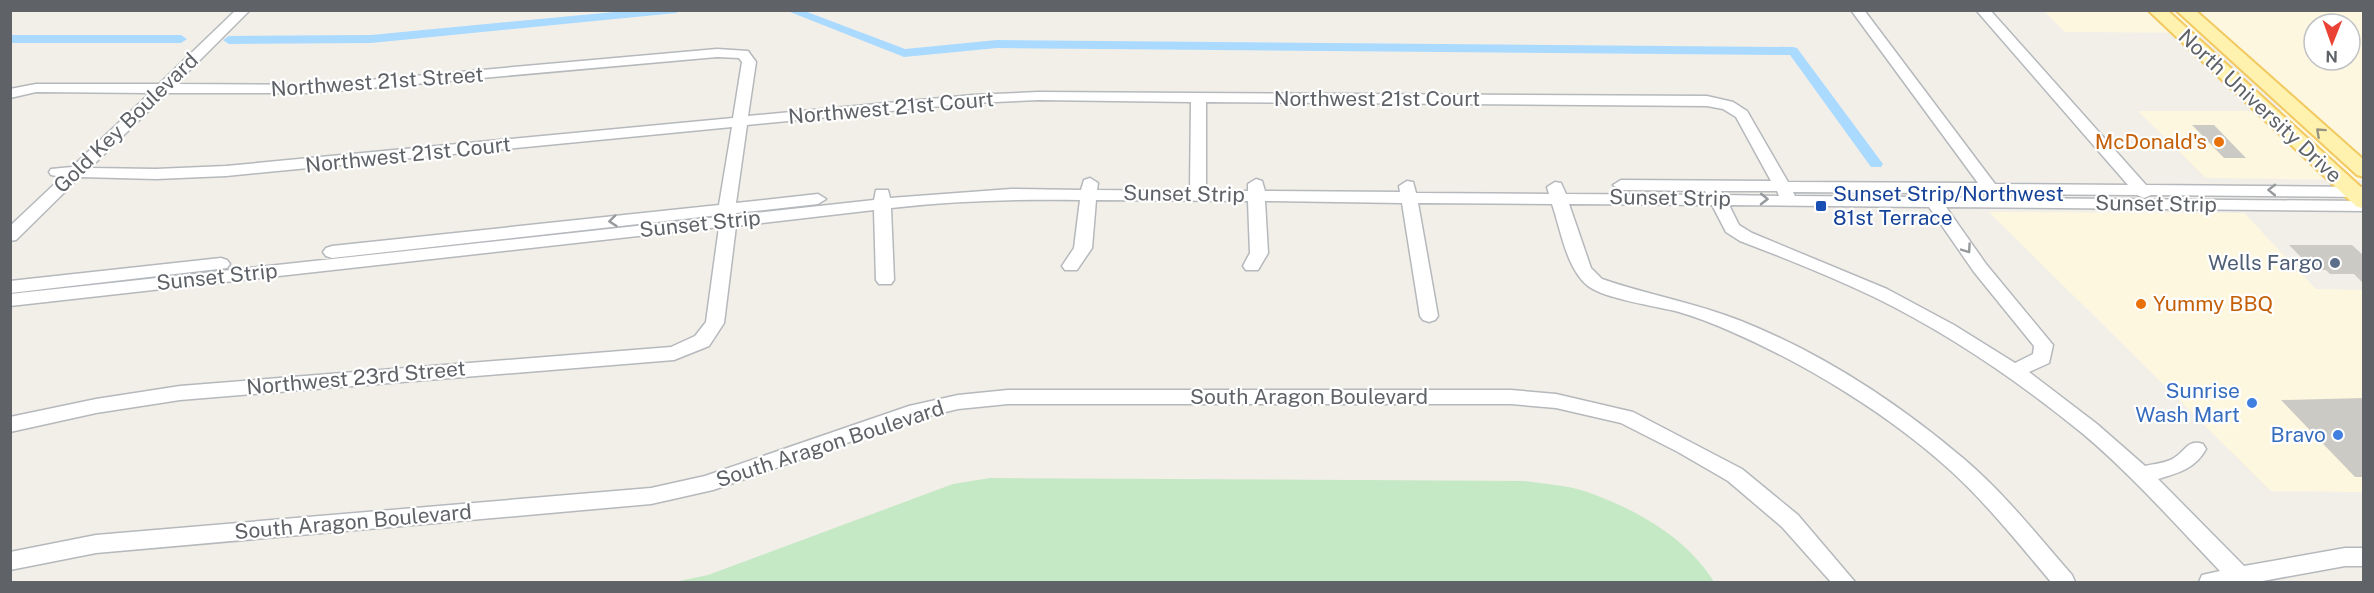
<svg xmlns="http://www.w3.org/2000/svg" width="2374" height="593" font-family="'Public Sans',sans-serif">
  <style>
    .commercial { fill: #fef7e0; fill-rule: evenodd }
    .green { fill: #c5e8c5 }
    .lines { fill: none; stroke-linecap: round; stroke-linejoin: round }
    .canal { fill: #aadaff; fill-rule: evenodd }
    .building { fill: #cccac5 }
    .minor-casing { stroke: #b5b8bc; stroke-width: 3 }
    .major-casing { stroke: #f2c960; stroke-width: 4 }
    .minor { fill: #fff; fill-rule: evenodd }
    .major { fill: #fff2af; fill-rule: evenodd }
    .oneway { stroke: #979581 }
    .oneway2 { stroke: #979a9d }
    .food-dot { fill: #e8710a; stroke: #fff; stroke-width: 2 }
    .transit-dot { fill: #1a4fb4; stroke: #fff; stroke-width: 2 }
    .service-dot { fill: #5c6f8a; stroke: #fff; stroke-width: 2 }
    .shop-dot { fill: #3f7fe0; stroke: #fff; stroke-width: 2 }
    .labels { text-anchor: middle; stroke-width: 4.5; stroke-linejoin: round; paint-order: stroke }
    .street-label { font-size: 21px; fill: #5f6368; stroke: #fff }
    .food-label { font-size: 21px; fill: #c56008; stroke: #fff; text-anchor: end }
    .transit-label { font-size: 21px; fill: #164399; stroke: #fff; text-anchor: start }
    .service-label { font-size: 21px; fill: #4e5e75; stroke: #fff; text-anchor: end }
    .shop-label { font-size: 21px; fill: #366cbe; stroke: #fff; text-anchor: end }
  </style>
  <rect width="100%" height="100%" fill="#f1efe8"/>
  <!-- commercial -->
  <g class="commercial">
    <path d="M2044 11H2363V180L2206 178 2138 111H2308L2219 33 2065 32ZM2314 24H2350V60H2314Z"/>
    <path d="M1989 212 2244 213 2316 289 2363 290V492L2271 491Z"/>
  </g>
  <!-- green -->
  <path class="green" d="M990 478 1525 481C1544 484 1566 485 1584 491 1632 507 1687 537 1714 582H675L708 575 953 484Z"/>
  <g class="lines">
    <!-- canal -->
    <g class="canal">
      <path d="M635 10H681L676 13 371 43 229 44 223 40 229 36 371 35Z"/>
      <path d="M785 10H802L905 49 997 40 1793 47 1797 48 1883 164 1881 167H1871L1790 55 997 48 904 57Z"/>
      <path d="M10 35H181L187 39 181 43H10Z"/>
    </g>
  </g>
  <!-- building -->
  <g class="building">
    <path d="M2192 125H2214L2246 158H2224Z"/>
    <path d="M2289 245H2352L2364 256V284L2354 274H2330L2326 270H2314Z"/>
    <path d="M2364 398V477H2355L2281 400Z"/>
  </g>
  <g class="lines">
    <!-- minor casing -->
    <g class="minor-casing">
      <g id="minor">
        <path d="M236 10H250L176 84 313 85 717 49 748 51 756 62 748 116 973 95 1038 92 1707 96 1733 102 1747 111 1788 182 1978 183 1851 10H1864L1995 184 2128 185 1976 10H1990L2146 185 2364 187V197L2151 195 2144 198 2137 195 2002 194 1999 198 2364 201V211L1946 207 1986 264 2053 345 2049 363 2029 372 2097 424 2145 466C2153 464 2167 463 2174 458 2186 451 2187 439 2203 444L2206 449C2195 469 2178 473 2158 479L2244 566 2345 548H2364V566H2345L2257 582H2199L2202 575 2220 571C2175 524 2132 475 2082 433 2018 381 1948 333 1874 297 1830 276 1785 258 1740 241L1726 232 1712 205 1569 204 1591 268 1602 279C1648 295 1696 303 1741 321 1822 353 1898 403 1964 459 2004 493 2038 536 2072 575L2075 582H2051C2019 544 1988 505 1951 471 1890 415 1806 364 1730 331 1714 324 1696 317 1679 312 1656 306 1605 299 1588 286 1566 268 1561 230 1552 204L1418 203 1438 316 1435 320 1429 322 1423 320 1420 316 1402 203 1265 201 1268 253 1258 270H1246L1243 266 1250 253 1248 201 1096 200 1092 248 1077 270H1065L1062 266 1074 248 1080 200C1016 199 954 201 891 208L894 280 891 284H879L876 280 874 210 736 226 724 323 709 346 674 360 180 400 96 413 10 432V417L96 399 180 386 671 347 695 336 706 322 719 227 10 306V294L719 217V215L332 258 326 256 323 252 326 248 332 246 719 205 732 127 226 176 156 179 80 177 16 240 10 241V226L62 177 51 175 49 172 51 169 72 167 150 93 36 92 10 98V89L36 84H159ZM717 57 739 58 742 62 733 118 226 166 156 169 90 168 167 93H313ZM1038 100 1191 102 1190 191 1097 190 1098 183 1090 178 1084 180 1081 190 1011 189 890 198 888 190H876L874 200 736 215V213L818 204 826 199 818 194 736 203 747 125 973 103ZM1206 102 1707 106 1723 109 1736 117 1771 181 1621 180 1613 185 1621 190 1705 191 1707 195 1566 194 1561 183 1555 182 1547 187 1549 194 1416 193 1413 182 1407 181 1399 186 1400 192 1265 191 1262 181 1256 179 1248 184V191H1206ZM1721 191H1777L1779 196 1723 195ZM1793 192 1921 193 1922 197 1795 196ZM1936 193H1985L1988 198 1939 197ZM1729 205 1929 207 1974 272 2034 346 2033 354 2015 363 1954 325 1887 289 1752 233 1739 225Z"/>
        <path d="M221 258 227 260 230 264 227 268 10 293V281Z"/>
        <path d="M1008 390H1511L1556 394 1633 412 1742 469 1798 515 1855 582H1831L1782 527 1728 481 1678 452 1621 423 1556 408 1511 404H1008L958 409 912 420 713 490 651 504 96 553 10 570V552L96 535 651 488 705 476 909 406 958 395Z"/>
      </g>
    </g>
    <!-- major casing -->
    <g class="major-casing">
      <g id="major">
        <path d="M2148 10H2167L2364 190V208L2357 207Z"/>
        <path d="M2176 10H2195L2364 160V177L2357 175Z"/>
      </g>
    </g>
    <!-- minor -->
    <use href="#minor" class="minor"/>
    <!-- major -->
    <use href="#major" class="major"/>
  </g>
  <!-- one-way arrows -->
  <defs><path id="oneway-chevron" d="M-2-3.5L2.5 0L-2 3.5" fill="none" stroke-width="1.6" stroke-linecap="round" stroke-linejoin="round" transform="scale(1.5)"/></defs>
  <use class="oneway" href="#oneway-chevron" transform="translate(2320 132) rotate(-138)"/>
  <g class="oneway2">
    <use href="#oneway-chevron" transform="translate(2272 190) rotate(-179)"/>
    <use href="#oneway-chevron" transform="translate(1764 199) rotate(1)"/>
    <use href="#oneway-chevron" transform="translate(613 221) rotate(174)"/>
    <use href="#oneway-chevron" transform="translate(1967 249) rotate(55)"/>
  </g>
  <!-- markers -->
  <g class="food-dot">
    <circle cx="2219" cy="142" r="6"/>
    <circle cx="2141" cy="304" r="6"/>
  </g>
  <rect class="transit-dot" x="1815" y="200" width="12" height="12" rx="3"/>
  <circle class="service-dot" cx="2335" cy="263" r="6"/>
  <g class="shop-dot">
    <circle cx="2252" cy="403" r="6"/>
    <circle cx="2338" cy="435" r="6"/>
  </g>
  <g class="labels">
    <!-- street labels -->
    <g class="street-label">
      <text transform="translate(377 82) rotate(-4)" y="7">Northwest 21st Street</text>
      <text x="1377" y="106">Northwest 21st Court</text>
      <text transform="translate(2260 106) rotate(43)" y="7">North University Drive</text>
      <text transform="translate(891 108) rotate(-5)" y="7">Northwest 21st Court</text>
      <text transform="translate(126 123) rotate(-44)" y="7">Gold Key Boulevard</text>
      <text transform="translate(408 155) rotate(-6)" y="7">Northwest 21st Court</text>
      <text transform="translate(1184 194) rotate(1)" y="7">Sunset Strip</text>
      <text transform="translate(1670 198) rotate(1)" y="7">Sunset Strip</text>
      <text transform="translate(2156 204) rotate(1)" y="7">Sunset Strip</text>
      <text transform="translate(700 224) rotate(-6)" y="7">Sunset Strip</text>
      <text transform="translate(217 277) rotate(-6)" y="7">Sunset Strip</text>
      <text transform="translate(356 378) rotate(-5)" y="7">Northwest 23rd Street</text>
      <text x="1309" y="404">South Aragon Boulevard</text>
      <text transform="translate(830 444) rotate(-18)" y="7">South Aragon Boulevard</text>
      <text transform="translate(353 522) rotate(-5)" y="7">South Aragon Boulevard</text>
    </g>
    <!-- food labels -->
    <g class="food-label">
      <text x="2207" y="149">McDonald's</text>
      <text x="2153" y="311" text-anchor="start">Yummy BBQ</text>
    </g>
    <!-- transit labels -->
    <g class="transit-label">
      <text x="1833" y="201">Sunset Strip/Northwest<tspan x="1833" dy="24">81st Terrace</tspan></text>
    </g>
    <!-- service labels -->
    <g class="service-label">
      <text x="2323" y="270">Wells Fargo</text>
    </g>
    <!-- shop labels -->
    <g class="shop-label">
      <text x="2240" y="398">Sunrise<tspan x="2240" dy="24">Wash Mart</tspan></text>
      <text x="2326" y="442">Bravo</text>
    </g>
  </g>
  <!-- border -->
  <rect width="2374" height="593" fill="none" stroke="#5f6368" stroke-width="24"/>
  <!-- north arrow -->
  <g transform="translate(2332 42) rotate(181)"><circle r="28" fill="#ffffff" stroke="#bfc1c3" stroke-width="1.5"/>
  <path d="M0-4.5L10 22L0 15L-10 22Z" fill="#ea4335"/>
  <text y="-9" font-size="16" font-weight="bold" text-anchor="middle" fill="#5f6368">N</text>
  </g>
</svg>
